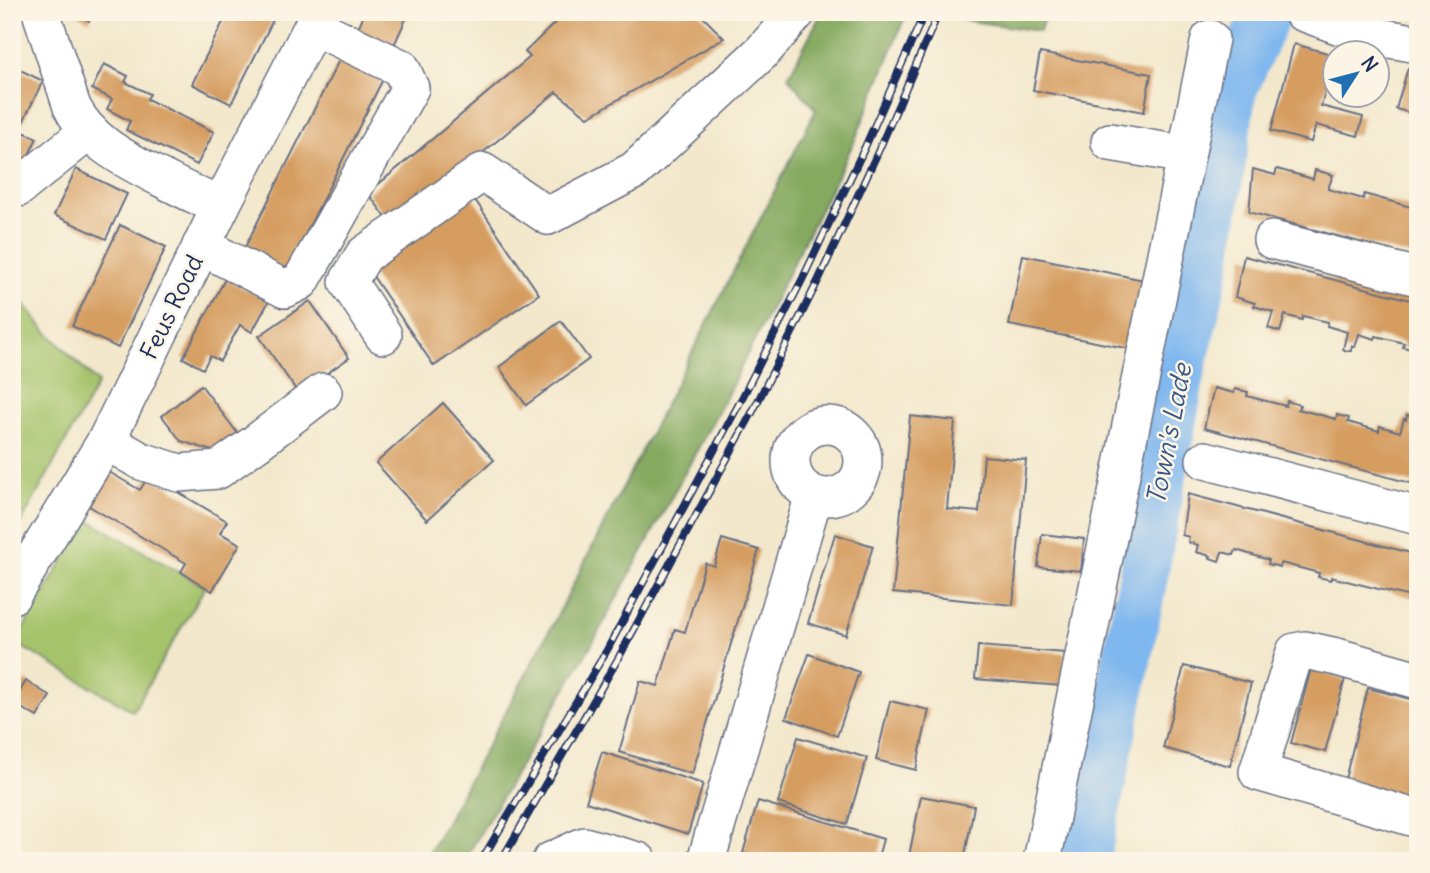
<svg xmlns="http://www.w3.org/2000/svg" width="1430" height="873" font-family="Delius,sans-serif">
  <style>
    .green { fill: #a5c36b; stroke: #607964; stroke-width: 2 }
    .forest { fill: #84a95f; stroke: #506c5e; stroke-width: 2 }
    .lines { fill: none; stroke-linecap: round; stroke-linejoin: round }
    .river { stroke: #7fb7ef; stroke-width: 49 }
    .building { fill: #d59d61 }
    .minor-casing { stroke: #677084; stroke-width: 40 }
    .minor { stroke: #fff; stroke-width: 37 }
    .rail-casing { stroke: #1b2f5e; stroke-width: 8 }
    .rail { stroke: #fcf5e5; stroke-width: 5; stroke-dasharray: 16; stroke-linecap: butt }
    .labels { text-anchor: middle; stroke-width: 5; stroke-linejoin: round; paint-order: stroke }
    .street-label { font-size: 24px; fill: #1b2f5e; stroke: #fcf5e5 }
    .water-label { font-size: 26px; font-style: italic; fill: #39588a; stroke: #fcf5e5 }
  </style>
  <rect width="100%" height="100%" fill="#fcf5e5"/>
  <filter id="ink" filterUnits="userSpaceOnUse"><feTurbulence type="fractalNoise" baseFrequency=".0143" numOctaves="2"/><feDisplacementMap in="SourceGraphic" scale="14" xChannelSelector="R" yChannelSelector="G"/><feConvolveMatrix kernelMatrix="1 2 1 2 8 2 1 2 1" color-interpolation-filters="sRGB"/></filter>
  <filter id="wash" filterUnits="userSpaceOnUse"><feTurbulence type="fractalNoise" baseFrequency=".00686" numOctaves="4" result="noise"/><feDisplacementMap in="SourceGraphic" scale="28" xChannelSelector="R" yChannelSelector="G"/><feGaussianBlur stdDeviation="1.57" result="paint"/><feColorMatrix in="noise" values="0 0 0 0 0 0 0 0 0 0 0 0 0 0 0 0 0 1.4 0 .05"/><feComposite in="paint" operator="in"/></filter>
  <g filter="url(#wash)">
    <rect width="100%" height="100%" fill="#f3e8cc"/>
    <!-- green -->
    <g class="green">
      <path d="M12 288 43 328 98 383 12 539Z"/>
      <path d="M87 519 205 587 133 711 15 643Z"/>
    </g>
    <!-- forest -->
    <g class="forest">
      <path d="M822 12H907L854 142 727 395 593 642 464 861H425L554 622 816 110 788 77Z"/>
      <path d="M965 12H1046L1040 31 962 20Z"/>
    </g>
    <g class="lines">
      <!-- river -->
      <path class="river" d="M1085 861 1140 595 1182 366 1206 264 1232 91 1267 12"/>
    </g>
    <g id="blocks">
      <!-- building -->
      <g class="building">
        <path d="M73 12H94L89 21Z"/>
        <path d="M228 12H277L231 104 192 84Z"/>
        <path d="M365 12H409L391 52 355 35Z"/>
        <path d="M566 12H698L724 38 588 117 556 92 393 227 368 193 530 57 525 52Z"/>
        <path d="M1294 44 1335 55 1321 106 1363 117 1358 136 1316 125 1311 142 1271 131Z"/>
        <path d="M343 52 386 73 281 283 238 261Z"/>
        <path d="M1040 53 1151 74 1144 112 1033 90Z"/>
        <path d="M104 64 128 76 125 82 150 94 147 99 214 132 197 165 126 130 130 121 107 109 112 99 92 89Z"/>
        <path d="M12 66 43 81 19 130 37 138 12 190Z"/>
        <path d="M1408 68 1418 71V115L1396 109Z"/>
        <path d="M76 169 127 194 106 239 54 215Z"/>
        <path d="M1253 169 1275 175 1277 169 1313 179 1315 170 1333 175 1328 189 1363 199 1364 194 1411 207 1413 200 1418 201V258L1249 212Z"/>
        <path d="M471 194 539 294 434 366 366 266Z"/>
        <path d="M120 225 166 247 118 348 72 326Z"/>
        <path d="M1023 255 1144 280 1131 349 1009 325Z"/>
        <path d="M1244 256 1418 302V351L1403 347 1404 343 1376 336 1375 339 1359 334 1355 347 1352 346 1351 351H1347L1343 349 1347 332 1327 326 1328 322 1303 316 1302 320 1285 315 1280 332 1268 328 1273 312 1254 306 1255 303 1235 297Z"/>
        <path d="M225 279 269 301 252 332 240 325 220 361 210 356 203 369 183 358Z"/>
        <path d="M310 301 349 358 298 393 259 336Z"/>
        <path d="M561 321 589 359 526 405 499 367Z"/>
        <path d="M201 385 239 435 218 453 181 441 162 416Z"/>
        <path d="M1214 388 1234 393 1235 389 1248 392 1247 396 1286 406 1287 401 1300 405 1298 409 1336 419 1337 415 1349 418 1348 422 1379 431 1380 426 1400 432 1404 419 1406 420 1407 415 1416 417 1412 435 1418 436V485L1204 428Z"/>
        <path d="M443 403 494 460 427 520 376 463Z"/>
        <path d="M910 416 955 421 947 509 979 512 984 456 1026 460 1013 605 893 593Z"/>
        <path d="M109 472 140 490 149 475 227 521 220 533 240 544 212 591 181 572 186 563 89 506Z"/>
        <path d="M1188 494 1418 555V599L1331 577V580L1318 577 1319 573 1281 563 1280 567 1268 564 1269 560 1236 550 1234 555 1222 552 1219 561 1210 558 1211 556 1196 552 1198 545 1188 542 1189 537 1182 535Z"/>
        <path d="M835 534 873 546 846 635 808 623Z"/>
        <path d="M1042 534 1084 539 1081 571 1038 567Z"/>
        <path d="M722 539 759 550 692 774 619 752 640 681 658 686 675 629 685 632 705 563 714 566Z"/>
        <path d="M978 646 1065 653 1062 686 975 679Z"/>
        <path d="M809 654 859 672 837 736 786 718Z"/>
        <path d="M1184 666 1251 683 1230 766 1163 748Z"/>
        <path d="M1311 669 1345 679 1325 752 1291 743Z"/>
        <path d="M26 681 50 696 37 717 13 703Z"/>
        <path d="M1368 688 1418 701V810L1342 791Z"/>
        <path d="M890 701 929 710 916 770 876 760Z"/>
        <path d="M798 737 867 758 847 824 778 803Z"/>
        <path d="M602 752 703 784 688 834 586 802Z"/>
        <path d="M921 796 974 806 964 861H908Z"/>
        <path d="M758 801 883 839 877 861H770L743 853Z"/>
        <path d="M1408 853 1418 856V861H1406Z"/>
      </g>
    </g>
  </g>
  <g filter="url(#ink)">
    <use href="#blocks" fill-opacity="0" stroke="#677084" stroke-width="2"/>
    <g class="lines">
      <!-- minor casing -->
      <g class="minor-casing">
        <g id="minor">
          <path d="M41 12 72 107C90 143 127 160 161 178 181 188 200 198 221 206"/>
          <path d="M1302 12 1362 34 1418 44"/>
          <path d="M1110 142 1186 155"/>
          <path d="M18 188 89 131"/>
          <path d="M1272 240 1418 277"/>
          <path d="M201 246 285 289 301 281 410 88 401 68 313 26"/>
          <path d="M383 335 348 282 364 255 483 172 548 216 635 170 763 51 797 12"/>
          <circle cx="827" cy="461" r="36"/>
          <path d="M106 441 141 461 179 473 218 470 256 443 323 392"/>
          <path d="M1205 460 1418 516"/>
          <path d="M12 595 106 441 221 206 320 12"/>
          <path d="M1418 680 1337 657 1305 650 1295 652 1258 772 1418 819"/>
          <path d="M551 861 584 846 638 861"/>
          <path d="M706 861 814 495"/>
          <path d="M1042 861 1210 39"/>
        </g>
      </g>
      <!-- minor -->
      <use href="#minor" class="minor"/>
      <!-- rail casing -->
      <g class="rail-casing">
        <g id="rail">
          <path d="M481 861 607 650 739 404 803 278 865 147 925 12"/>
          <path d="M501 861 619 657 753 411 819 279 877 154 939 12"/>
        </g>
      </g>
      <!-- rail -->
      <use href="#rail" class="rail"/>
    </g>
  </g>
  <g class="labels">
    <!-- street labels -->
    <g class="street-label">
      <text transform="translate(172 307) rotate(-64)" y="8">Feus Road</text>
    </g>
    <!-- water labels -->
    <g class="water-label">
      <text transform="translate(1169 434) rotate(-79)" y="9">Town's Lade</text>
    </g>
  </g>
  <!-- margin -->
  <rect width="1430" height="873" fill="none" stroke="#fcf5e5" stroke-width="42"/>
  <!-- north arrow -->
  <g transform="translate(1356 74) rotate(54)"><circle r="33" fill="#fcf5e5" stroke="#a2a6af" stroke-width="2"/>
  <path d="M0-5L12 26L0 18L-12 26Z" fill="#1f6fb2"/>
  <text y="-10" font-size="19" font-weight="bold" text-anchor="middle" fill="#1b2f5e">N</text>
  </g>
</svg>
